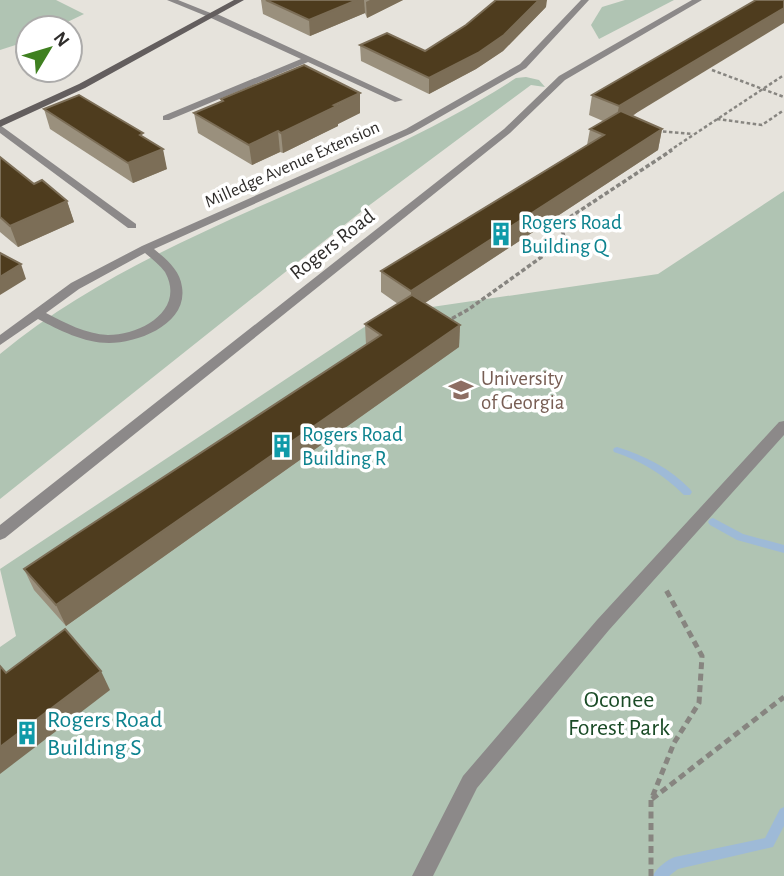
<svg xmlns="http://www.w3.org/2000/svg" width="784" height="876" font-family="'Alegreya Sans',sans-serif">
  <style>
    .green { fill: #b0c4b3 }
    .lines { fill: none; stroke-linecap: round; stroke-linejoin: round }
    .stream { fill: #9ebad7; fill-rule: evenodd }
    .path-far2 { stroke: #878580; stroke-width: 2.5; stroke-dasharray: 3.5 2.5; stroke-linecap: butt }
    .path-far1 { stroke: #878580; stroke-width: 3.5; stroke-dasharray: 4.5 2.5; stroke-linecap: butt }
    .path { stroke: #878580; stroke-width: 5; stroke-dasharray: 7 4.5; stroke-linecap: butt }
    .lane { fill: #8c8989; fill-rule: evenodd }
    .street { fill: #8c8989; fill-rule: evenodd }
    .secondary { fill: #635e5e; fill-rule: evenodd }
    .wall { fill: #9a907d }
    .shaded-wall { fill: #7c6e57 }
    .building { fill: #4e3c1e; stroke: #7c6e57; stroke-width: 2 }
    .labels { text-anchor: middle; stroke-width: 7; stroke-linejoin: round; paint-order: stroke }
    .far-street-label { font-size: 18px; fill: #2f2d2b; stroke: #fff }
    .culture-label { font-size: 21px; fill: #0d838f; stroke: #fff; text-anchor: start }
    .street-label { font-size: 21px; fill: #2f2d2b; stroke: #fff }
    .education-label { font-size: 21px; fill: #785e54; stroke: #fff; text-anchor: start }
    .near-park-label { font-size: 24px; fill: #1a4b26; stroke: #fff }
    .near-culture-label { font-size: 24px; fill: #0d838f; stroke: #fff; text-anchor: start }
  </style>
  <rect width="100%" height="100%" fill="#e6e3dc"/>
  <!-- green -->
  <g class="green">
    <path d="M0 0H56L84 14 55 28H28V41L0 50Z"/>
    <path d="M625 0H674L599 39 591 25 602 7Z"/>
    <path d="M526 77 539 80 545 87 531 85 367 207 0 499V354C153 228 352 185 516 78Z"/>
    <path d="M784 191V876H0V647L16 636 0 569 384 314 658 274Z"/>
  </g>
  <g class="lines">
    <!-- stream -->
    <g class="stream">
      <path d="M617 447C646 456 669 468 690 489L692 492 690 495H684C663 474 641 461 614 452L613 450 614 448Z"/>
      <path d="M713 518 743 534 784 545V553L737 540 710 525 708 522 710 519Z"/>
      <path d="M784 807V826L773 847 678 869 669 876H653C656 868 667 860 675 857L765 838 780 809Z"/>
    </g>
    <!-- path-far2 -->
    <g class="path-far2">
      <path d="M712 70 784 97"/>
      <path d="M717 119 762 125 784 110"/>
      <path d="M657 131 693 134"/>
      <path d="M669 151 784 75"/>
    </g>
    <!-- path-far1 -->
    <g class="path-far1">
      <path d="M558 225 672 150"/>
      <path d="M446 322 469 309 561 243 564 238 562 228 552 222"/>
    </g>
    <!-- path -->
    <g class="path">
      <path d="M652 799 784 697"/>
      <path d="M651 876V800L674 743 699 703 702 656 665 588"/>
    </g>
    <!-- lane -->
    <g class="lane">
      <path d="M692 0H702L565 80 510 133 5 538 0 540V525L504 129 559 76Z"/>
      <path d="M211 14H217L403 100 395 102 308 62 169 120H163V116L301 59 211 18Z"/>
      <path d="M0 125 136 224V228H128L0 133Z"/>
      <path d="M784 421V435L609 630 477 788 433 876H412L463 776 597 620 779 422Z"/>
    </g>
    <!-- street -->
    <g class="street">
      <path d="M167 0H178L218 16 211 18Z"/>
      <path d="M581 0H589L526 68 412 133 154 249C166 259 180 270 182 287 188 324 138 343 109 343 84 343 59 330 38 319L0 345V335L71 283 142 246 406 129 520 64ZM145 253C152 259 160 265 165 272 186 310 141 335 108 335 86 334 65 323 46 313L79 289Z"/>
    </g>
    <!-- secondary -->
    <path class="secondary" d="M234 0H244L85 88 0 127V120L79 84Z"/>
  </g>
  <!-- wall -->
  <g class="wall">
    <path d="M261 0H403L367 18 365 13 310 36 263 14Z"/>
    <path d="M756 0 633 116 662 129 658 150 425 303 460 325 459 347 66 626 34 590 24 569 366 345 365 324 398 304 381 292V271L587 145 590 129 603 121 589 115 592 95Z"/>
    <path d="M546 7 503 51 476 69 429 94 361 61 360 45 425 51Z"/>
    <path d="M360 93V113L338 124V126L283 153 280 152 252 165 198 133 194 113 221 102V99Z"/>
    <path d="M44 109 167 169 133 183 50 129Z"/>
    <path d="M0 157 34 184 67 201 74 222 18 247 0 232Z"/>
  </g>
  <!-- shaded-wall -->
  <g class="shaded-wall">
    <path d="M357 0H364L365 13 310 36 309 20Z"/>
    <path d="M370 0H403L367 18 366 2Z"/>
    <path d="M539 0H547L546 7 503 51 476 69 429 94V78Z"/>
    <path d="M784 8V23L615 126 619 106Z"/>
    <path d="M360 93V113L338 124V126L283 153 281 133Z"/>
    <path d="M662 129 658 150 411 312V291Z"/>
    <path d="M278 131 280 152 252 165 249 145Z"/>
    <path d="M163 149 167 169 133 183 128 163Z"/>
    <path d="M67 201 74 222 18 247 10 226Z"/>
    <path d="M21 264 26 279 0 295V277Z"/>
    <path d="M460 325 459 347 66 626 56 605Z"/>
    <path d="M101 671 110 690 0 774V747Z"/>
  </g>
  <!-- building -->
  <g class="building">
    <path d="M266 0H357L309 20Z"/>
    <path d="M496 0H539L504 35 478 53 429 78 360 45 387 33 425 51 466 25Z"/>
    <path d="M756 0H784V8L619 106 592 95Z"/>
    <path d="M304 65 360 93 334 105 337 106 281 133 278 131 249 145 194 113 223 101 221 99Z"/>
    <path d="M79 95 143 133 140 135 163 149 128 163 44 109Z"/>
    <path d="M621 111 662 129 411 291 381 271 604 135 590 129Z"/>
    <path d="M0 157 34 184 42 180 67 201 10 226 0 217Z"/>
    <path d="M0 253 21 264 0 277Z"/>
    <path d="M412 295 460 325 56 605 24 569 75 535 381 335 365 324Z"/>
    <path d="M65 629 101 671 0 747V666L6 673Z"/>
  </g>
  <!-- icons -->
  <defs>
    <g id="building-bare" transform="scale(1.89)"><path d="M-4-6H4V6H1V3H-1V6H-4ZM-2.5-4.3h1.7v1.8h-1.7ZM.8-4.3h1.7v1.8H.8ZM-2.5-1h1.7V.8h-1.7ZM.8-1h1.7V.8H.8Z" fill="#0f9aa8" stroke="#fff" stroke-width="2.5" paint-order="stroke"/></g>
    <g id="university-bare" transform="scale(1.89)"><path d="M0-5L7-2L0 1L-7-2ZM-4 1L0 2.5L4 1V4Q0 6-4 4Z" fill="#8d6e63" stroke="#fff" stroke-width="2.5" paint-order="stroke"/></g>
  </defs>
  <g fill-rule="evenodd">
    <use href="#building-bare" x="501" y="234"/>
    <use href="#university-bare" x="461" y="390"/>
    <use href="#building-bare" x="282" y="446"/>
    <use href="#building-bare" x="27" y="733"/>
  </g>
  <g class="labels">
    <!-- far-street labels -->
    <g class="far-street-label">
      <text transform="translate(292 164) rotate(-24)" y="6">Milledge Avenue Extension</text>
    </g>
    <!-- culture labels -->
    <g class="culture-label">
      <text x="521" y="229">Rogers Road<tspan x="521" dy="24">Building Q</tspan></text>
      <text x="302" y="441">Rogers Road<tspan x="302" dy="24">Building R</tspan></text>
    </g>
    <!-- street labels -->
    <g class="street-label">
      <text transform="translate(332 244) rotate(-38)" y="7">Rogers Road</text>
    </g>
    <!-- education labels -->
    <g class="education-label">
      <text x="481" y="385">University<tspan x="481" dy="24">of Georgia</tspan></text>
    </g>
    <!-- near-park labels -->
    <g class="near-park-label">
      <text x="619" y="707">Oconee<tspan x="619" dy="28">Forest Park</tspan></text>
    </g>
    <!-- near-culture labels -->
    <g class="near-culture-label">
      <text x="47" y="727">Rogers Road<tspan x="47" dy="28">Building S</tspan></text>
    </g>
  </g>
  <!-- north arrow -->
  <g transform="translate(49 49) rotate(52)"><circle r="33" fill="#ffffff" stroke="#acabaa" stroke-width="2"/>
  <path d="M0-5L12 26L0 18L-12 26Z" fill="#3f8020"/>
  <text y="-10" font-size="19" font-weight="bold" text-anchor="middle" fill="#2f2d2b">N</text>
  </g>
</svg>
